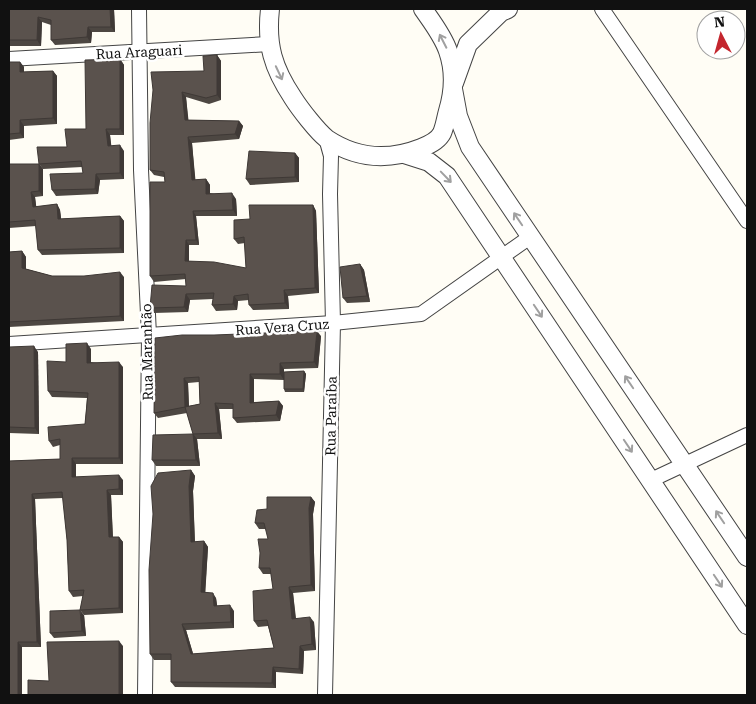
<svg xmlns="http://www.w3.org/2000/svg" width="756" height="704" font-family="'Roboto Serif',serif">
  <style>
    .lines { fill: none; stroke-linecap: round; stroke-linejoin: round }
    .minor-casing { stroke: #444; stroke-width: 16 }
    .tertiary-casing { stroke: #444; stroke-width: 20 }
    .minor { stroke: #fff; stroke-width: 14 }
    .tertiary { stroke: #fff; stroke-width: 18 }
    .wall { fill: #4d4742; fill-rule: evenodd }
    .shaded-wall { fill: #3f3936 }
    .building { fill: #5a524d; stroke: #3f3936; fill-rule: evenodd }
    .oneway { stroke: #a0a0a0 }
    .labels { text-anchor: middle; stroke-width: 5; stroke-linejoin: round; paint-order: stroke }
    .street-label { font-size: 14px; fill: #111; stroke: #fff }
  </style>
  <rect width="100%" height="100%" fill="#fffdf5"/>
  <g class="lines">
    <!-- minor casing -->
    <g class="minor-casing">
      <g id="minor">
        <path d="M139 9 141 170 149 335 145 695"/>
        <path d="M602 9 747 221"/>
        <path d="M9 59 269 44"/>
        <path d="M9 344 333 323 421 314 530 237"/>
        <path d="M651 480 747 435"/>
        <path d="M325 695 333 323 330 194 331 156 326 138"/>
      </g>
    </g>
    <!-- tertiary casing -->
    <g class="tertiary-casing">
      <g id="tertiary">
        <path d="M270 9C266 45 273 68 293 98 300 109 317 131 327 139 357 159 388 161 421 148 429 145 438 141 442 133 445 126 446 118 448 111 454 91 455 71 448 51 443 36 432 22 423 9"/>
        <path d="M454 83 468 44 501 12 508 9"/>
        <path d="M453 89 458 116 470 147 747 557"/>
        <path d="M404 154 429 162 447 176 747 625"/>
      </g>
    </g>
    <!-- minor -->
    <use href="#minor" class="minor"/>
    <!-- tertiary -->
    <use href="#tertiary" class="tertiary"/>
  </g>
  <!-- wall -->
  <g class="wall">
    <path d="M9 9H114L115 32H92L91 43 55 45 51 40V25L42 22 41 46H9Z"/>
    <path d="M217 55 221 61V100L209 104 186 97 188 120 239 121 243 126 239 139 192 143 195 180 206 179 210 185V193L236 199 237 216H196L199 245H189V261L246 268 245 243 238 244 234 239 250 219 313 205 316 211 319 293 288 296 289 309 253 310 249 305V300L238 301 237 310 216 311 212 305 213 299 190 300 188 312 154 313 150 308 186 286V279L154 282 150 276 165 182 164 177 154 175 150 170V123L204 71Z"/>
    <path d="M120 59 124 65V135H110L111 146 124 151V179L100 180 98 194 56 196 52 190 83 173 82 167 43 169 39 164 67 147 86 129Z"/>
    <path d="M9 62H20L24 67V72L53 71 57 76V124L24 126V138L9 140Z"/>
    <path d="M295 153 299 158V182L250 185 246 179Z"/>
    <path d="M9 164H39L43 169V196L35 197 36 207 57 204 60 210 61 219 120 216 124 221V253L42 255 38 250 36 226 9 228Z"/>
    <path d="M22 251 26 257V269L52 276 124 277V321L9 327V252Z"/>
    <path d="M360 264 364 270 370 302 347 303 343 298Z"/>
    <path d="M321 336 318 368 284 369V372L304 371 306 374 304 392H285L284 389V380L254 379V402L279 401 283 406 280 421 237 423 233 418V409H219L222 439H197L200 466H156L152 460 193 434 187 413 158 418 154 413 155 338ZM199 382 200 404 189 406 188 383Z"/>
    <path d="M9 347 38 352 39 434 9 433Z"/>
    <path d="M91 349V362L123 367V464H76V477L123 480V495H111L113 537H119L123 542V613L84 615 80 610 83 596 73 597 69 591 67 540 63 498 35 499 41 647H22V695H9V461L60 459V445L53 447 49 441 85 424 87 398 52 397 48 391 66 362Z"/>
    <path d="M191 470 195 476 193 491 195 542 204 541 208 547 205 592 216 598 217 606 234 611V628L186 630 193 654 274 648 268 626 258 627 254 621 273 589 271 574H263L259 568 268 539 266 529H259L255 523 267 509 311 497 315 502 313 514 315 591 293 593 296 618 314 622 316 650 304 651 303 674 276 672V688L175 687 171 682V660H154L150 654Z"/>
    <path d="M84 615 86 636 54 638 50 633Z"/>
  </g>
  <!-- shaded-wall -->
  <g class="shaded-wall">
    <path d="M110 9H114L115 32 111 27Z"/>
    <path d="M38 17 42 22 41 46 37 40Z"/>
    <path d="M88 27 92 32 91 43 87 37Z"/>
    <path d="M217 55 221 61V100L217 95Z"/>
    <path d="M120 59 124 65V135L120 129Z"/>
    <path d="M20 62 24 67V78L20 72Z"/>
    <path d="M53 71 57 76V124L53 118Z"/>
    <path d="M182 92 186 97 189 125 185 120Z"/>
    <path d="M20 120 24 126V138L20 133Z"/>
    <path d="M239 121 243 126 239 139 235 134Z"/>
    <path d="M106 129 110 135 112 151 108 146Z"/>
    <path d="M188 137 192 143 196 186 192 180Z"/>
    <path d="M120 145 124 151V179L120 173Z"/>
    <path d="M295 153 299 158V182L295 177Z"/>
    <path d="M39 164 43 169V196L39 191Z"/>
    <path d="M96 174 100 180 98 194 95 189Z"/>
    <path d="M206 179 210 185V199L206 194Z"/>
    <path d="M31 192 35 197 37 212 33 207Z"/>
    <path d="M232 193 236 199 237 216 233 210Z"/>
    <path d="M57 204 60 210 62 225 58 219Z"/>
    <path d="M313 205 316 211 319 293 315 288Z"/>
    <path d="M193 211 196 216 199 245 196 240Z"/>
    <path d="M120 216 124 221V253L120 248Z"/>
    <path d="M186 240 189 245V267L185 261Z"/>
    <path d="M22 251 26 257V274L22 268Z"/>
    <path d="M360 264 364 270 370 302 367 296Z"/>
    <path d="M120 272 124 277V321L120 316Z"/>
    <path d="M284 290 288 296 289 309 285 303Z"/>
    <path d="M186 294 190 300 188 312 184 307Z"/>
    <path d="M234 296 238 301 237 310 233 304Z"/>
    <path d="M317 331 321 336 318 368 314 362Z"/>
    <path d="M87 343 91 349V368L87 363Z"/>
    <path d="M34 346 38 352 39 434 35 428Z"/>
    <path d="M119 362 123 367V464L119 458Z"/>
    <path d="M280 363 284 369V380L280 374Z"/>
    <path d="M304 371 306 374 304 392 303 389Z"/>
    <path d="M250 374 254 379V408L250 403Z"/>
    <path d="M184 378 188 383 189 412 185 407Z"/>
    <path d="M279 401 283 406 280 421 276 415Z"/>
    <path d="M215 403 219 409 222 439 218 433Z"/>
    <path d="M193 434 197 439 200 466 196 460Z"/>
    <path d="M72 458 76 464V483L72 477Z"/>
    <path d="M191 470 195 476 193 491 195 548 191 542 189 486Z"/>
    <path d="M119 475 123 480V495L119 489Z"/>
    <path d="M107 490 111 495 113 543 109 537Z"/>
    <path d="M32 494 35 499 41 647 37 642Z"/>
    <path d="M311 497 315 502 313 514 315 591 311 585 309 508Z"/>
    <path d="M119 537 123 542V613L119 608Z"/>
    <path d="M204 541 208 547 205 598 201 592Z"/>
    <path d="M289 587 293 593 296 624 292 619Z"/>
    <path d="M213 593 216 598 218 611 214 606Z"/>
    <path d="M230 605 234 611V628L231 622Z"/>
    <path d="M80 610 84 615 86 636 82 631Z"/>
    <path d="M310 617 314 622 316 650 312 644Z"/>
    <path d="M182 624 186 630 195 660 191 654Z"/>
    <path d="M119 641 123 646V695H119Z"/>
    <path d="M18 642 22 647V695H18Z"/>
    <path d="M300 646 304 651 303 674 299 669Z"/>
    <path d="M273 667 276 672V688L272 683Z"/>
  </g>
  <!-- building -->
  <g class="building">
    <path d="M9 9H110L111 27H88L87 37 51 40V20L38 17 37 40H9Z"/>
    <path d="M217 55V95L206 98 182 92 185 120 239 121 235 134 188 137 192 180 206 179V194L232 193 233 210 193 211 196 240H186L185 261 214 262 246 268 244 237 234 239V220L250 219 249 205H313L315 288 284 290 285 303 249 305 248 294 234 296 233 304 212 305 214 293 186 294 184 307 150 308 152 285 186 286 185 274 150 276V182H165L164 172 150 170V123L153 90 151 72 204 71 203 56Z"/>
    <path d="M120 59V129H106L108 146 120 145V173L96 174 95 189 52 190 50 174 83 173 81 161 39 164 37 147H67L65 129H86L85 60Z"/>
    <path d="M9 62H20V72L53 71V118L20 120V133L9 134Z"/>
    <path d="M249 151 295 153V177L246 179Z"/>
    <path d="M9 164H39V191L31 192 33 207 57 204 58 219 120 216V248L38 250 35 220 9 222Z"/>
    <path d="M22 251V268L52 276H84L120 272V316L9 322V252Z"/>
    <path d="M360 264 367 296 343 298 340 267Z"/>
    <path d="M317 331 314 362 280 363V374H250V403L279 401 276 415 233 418V404L215 403 218 433 193 434 185 407 154 413 155 338 182 335H214ZM199 377 200 404 185 407 184 378Z"/>
    <path d="M87 343V363L119 362V458H72V477L119 475V489L107 490 109 537H119V608L80 610 84 590 69 591 67 540 62 492 32 494 37 642H18V695H9V461L60 459V439L49 441 48 427 85 424 88 393 48 391 47 361 66 362V344Z"/>
    <path d="M34 346 35 428 9 427V347Z"/>
    <path d="M304 371 303 389H284V372Z"/>
    <path d="M193 434 196 460H152L153 435Z"/>
    <path d="M191 470 189 486 191 542 204 541 201 592 213 593 214 606 230 605 231 622 182 624 191 654 274 648 267 620 254 621 253 591 273 589 270 568H259L260 553 258 539H268L264 523H255L257 510 267 509V497H311L309 508 311 585 289 587 292 619 310 617 312 644 300 646 299 669 273 667 272 683 171 682V654H150L149 570 153 514 151 486 158 473Z"/>
    <path d="M80 610 82 631 50 633V611Z"/>
    <path d="M119 641V695H28V680L49 681 47 642Z"/>
  </g>
  <!-- one-way arrows -->
  <defs><path id="oneway-shaft" d="M-6 0H5M1.5-3L5.5 0L1.5 3" fill="none" stroke-width="1.6" stroke-linecap="round" stroke-linejoin="round" transform="scale(1.25)"/></defs>
  <g class="oneway">
    <use href="#oneway-shaft" transform="translate(443 41) rotate(-117)"/>
    <use href="#oneway-shaft" transform="translate(279 73) rotate(65)"/>
    <use href="#oneway-shaft" transform="translate(446 177) rotate(46)"/>
    <use href="#oneway-shaft" transform="translate(518 219) rotate(-124)"/>
    <use href="#oneway-shaft" transform="translate(538 311) rotate(56)"/>
    <use href="#oneway-shaft" transform="translate(629 382) rotate(-124)"/>
    <use href="#oneway-shaft" transform="translate(628 446) rotate(56)"/>
    <use href="#oneway-shaft" transform="translate(720 517) rotate(-124)"/>
    <use href="#oneway-shaft" transform="translate(718 581) rotate(56)"/>
  </g>
  <g class="labels">
    <!-- street labels -->
    <g class="street-label">
      <text transform="translate(139 52) rotate(-3)" y="5">Rua Araguari</text>
      <text transform="translate(282 327) rotate(-4)" y="5">Rua Vera Cruz</text>
      <text transform="translate(147 352) rotate(-91)" y="5">Rua Maranhão</text>
      <text transform="translate(331 416) rotate(-89)" y="5">Rua Paraíba</text>
    </g>
  </g>
  <!-- border -->
  <rect width="756" height="704" fill="none" stroke="#111111" stroke-width="20"/>
  <!-- north arrow -->
  <g transform="translate(721 35) rotate(354)"><circle r="24" fill="#ffffff" stroke="#a0a0a0"/>
  <path d="M0-4L9 19L0 12L-9 19Z" fill="#c4262e"/>
  <text y="-8" font-size="14" font-weight="bold" text-anchor="middle" fill="#111111">N</text>
  </g>
</svg>
